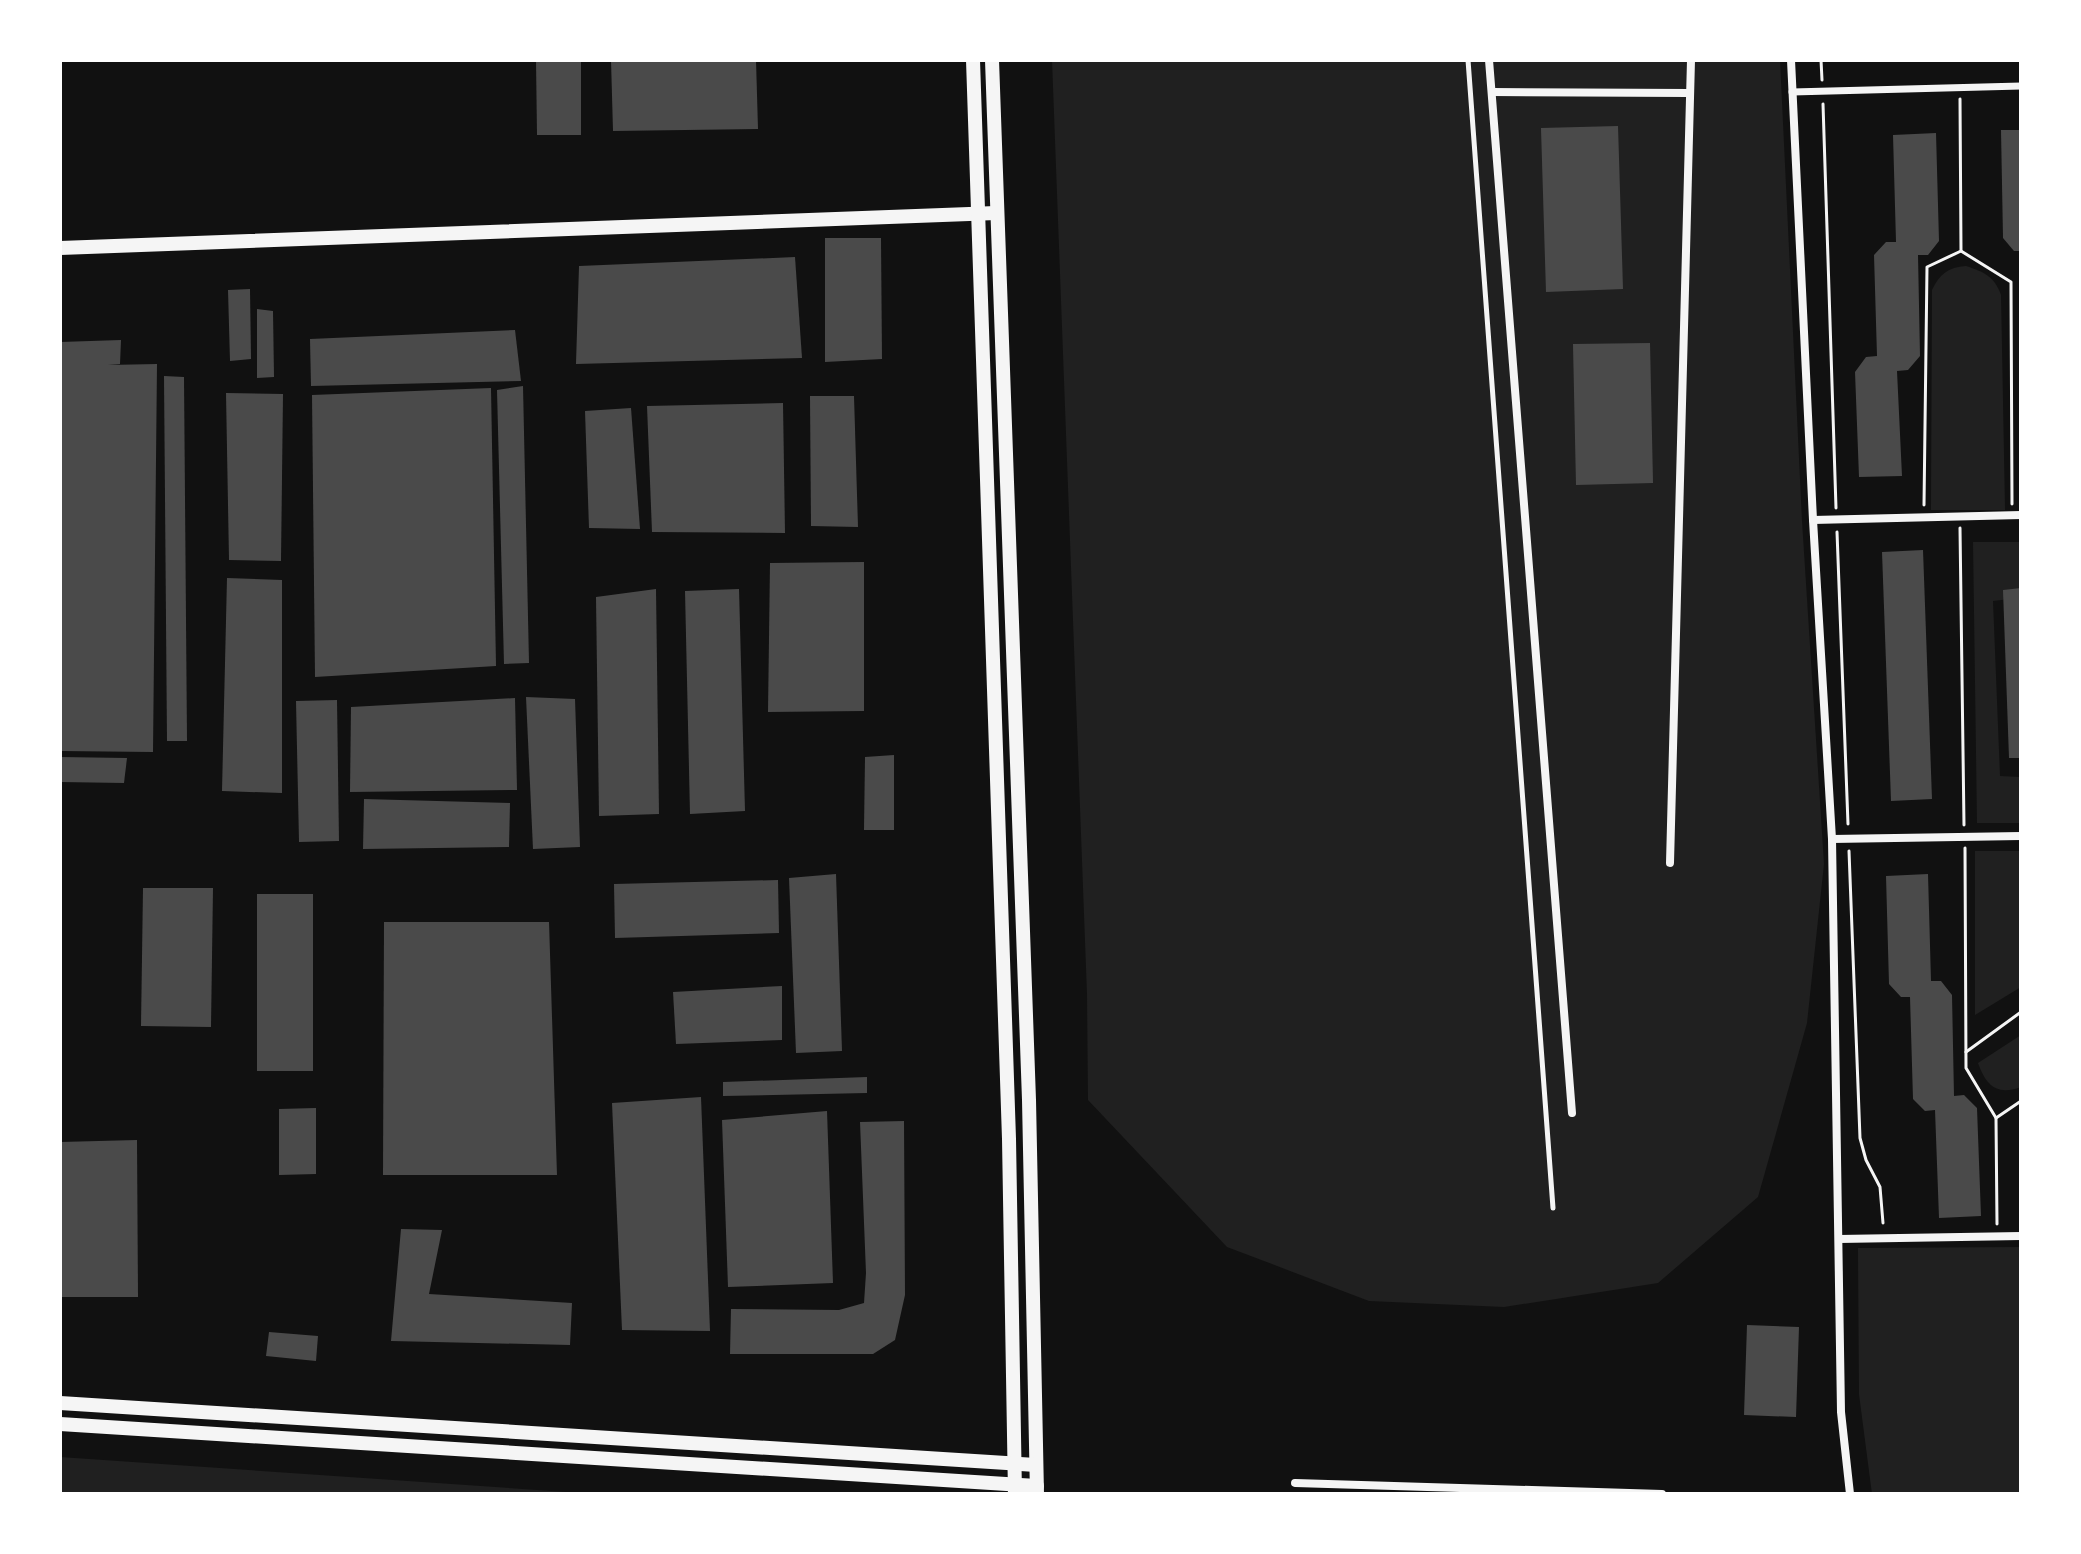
<svg xmlns="http://www.w3.org/2000/svg" width="2081" height="1554" font-family="'Titillium Web',sans-serif">
  <style>
    .green { fill: #202020 }
    .building { fill: #4a4a4a }
    .lines { fill: none; stroke-linecap: round; stroke-linejoin: round }
    .path { stroke: #f5f5f5; stroke-width: 3 }
    .service { stroke: #f5f5f5; stroke-width: 5 }
    .pedestrian { stroke: #f5f5f5; stroke-width: 7 }
    .minor { stroke: #f5f5f5; stroke-width: 8 }
    .tertiary { stroke: #f5f5f5; stroke-width: 14 }
    .secondary { stroke: #f5f5f5; stroke-width: 14 }
  </style>
  <rect width="100%" height="100%" fill="#111"/>
  <!-- green -->
  <g class="green">
    <path d="M1052 60H1780L1802 521 1824 864 1807 1023 1758 1197 1658 1283 1504 1307 1369 1301 1227 1247 1088 1100 1087 994Z"/>
    <path d="M1966 266C1984 272 1994 276 2001 295L2005 510H1931L1932 290C1939 275 1948 267 1966 266Z"/>
    <path d="M1973 542H2020L2019 598 1993 601 2000 776 2020 777 2021 823H1977Z"/>
    <path d="M1975 851H2021V987L1975 1015Z"/>
    <path d="M2021 1035V1087C1996 1096 1986 1085 1978 1063Z"/>
    <path d="M2021 1247V1494H1872L1859 1394 1858 1248Z"/>
    <path d="M60 1457 595 1494H60Z"/>
  </g>
  <!-- building -->
  <g class="building">
    <path d="M536 60H581V135H537Z"/>
    <path d="M611 60H756L758 129 613 131Z"/>
    <path d="M1618 126 1623 289 1546 292 1541 128Z"/>
    <path d="M2001 130H2021V251H2014L2003 238Z"/>
    <path d="M1936 133 1939 241 1928 255H1918L1920 356 1908 370 1897 371 1902 476 1859 477 1855 372 1866 357 1877 356 1874 255 1886 242H1896L1893 135Z"/>
    <path d="M825 238H881L882 359 825 362Z"/>
    <path d="M795 257 802 358 576 364 579 266Z"/>
    <path d="M250 289 251 359 230 361 228 290Z"/>
    <path d="M257 309 273 311 274 377 257 378Z"/>
    <path d="M515 330 521 381 311 386 310 339Z"/>
    <path d="M121 340 120 364 108 365 157 364 153 752 60 751V342Z"/>
    <path d="M1650 343 1653 483 1576 485 1573 344Z"/>
    <path d="M164 376 184 377 187 741H167Z"/>
    <path d="M523 386 529 663 504 664 497 390Z"/>
    <path d="M491 388 496 666 315 677 312 395Z"/>
    <path d="M226 393 283 394 281 561 229 560Z"/>
    <path d="M810 396H854L858 527 811 526Z"/>
    <path d="M783 403 785 533 652 532 647 406Z"/>
    <path d="M631 408 640 529 589 528 585 411Z"/>
    <path d="M1923 550 1932 799 1891 801 1882 552Z"/>
    <path d="M864 562V711L768 712 770 563Z"/>
    <path d="M227 578 282 580V793L222 791Z"/>
    <path d="M2021 588V758H2009L2003 590Z"/>
    <path d="M656 589 659 814 599 816 596 597Z"/>
    <path d="M739 589 745 811 690 814 685 591Z"/>
    <path d="M526 697 575 699 580 847 533 849Z"/>
    <path d="M515 698 517 790 350 792 351 707Z"/>
    <path d="M337 700 339 841 299 842 296 701Z"/>
    <path d="M894 755V830H864L865 757Z"/>
    <path d="M60 757 127 758 124 783 60 782Z"/>
    <path d="M364 799 510 803 509 847 363 849Z"/>
    <path d="M836 874 842 1051 796 1053 789 878Z"/>
    <path d="M1928 874 1931 981H1941L1952 995 1954 1096 1964 1095 1977 1108 1981 1216 1939 1218 1935 1110 1925 1111 1913 1099 1910 997H1901L1889 984 1886 876Z"/>
    <path d="M778 880 779 933 615 938 614 884Z"/>
    <path d="M143 888H213L211 1027 141 1026Z"/>
    <rect x="257" y="894" width="56" height="177"/>
    <path d="M384 922H549L557 1175H383Z"/>
    <path d="M782 986V1040L676 1044 673 992Z"/>
    <path d="M867 1077V1093L723 1096V1082Z"/>
    <path d="M701 1097 710 1331 622 1330 612 1103Z"/>
    <path d="M316 1108V1174L279 1175V1109Z"/>
    <path d="M827 1111 833 1283 728 1287 722 1120Z"/>
    <path d="M904 1121 905 1295 895 1340 873 1354H730L731 1309 839 1310 864 1303 866 1273 860 1122Z"/>
    <path d="M137 1140 138 1297H60V1142Z"/>
    <path d="M401 1229 442 1230 429 1294 572 1303 570 1345 391 1341Z"/>
    <path d="M1747 1325 1799 1327 1796 1417 1744 1415Z"/>
    <path d="M269 1332 318 1336 316 1361 266 1356Z"/>
  </g>
  <g class="lines">
    <!-- path -->
    <g class="path">
      <path d="M1821 60 1822 80"/>
      <path d="M1823 104 1836 508"/>
      <path d="M1961 251 2011 282 2012 504"/>
      <path d="M1924 505 1927 267 1961 251 1960 99"/>
      <path d="M1960 528 1964 825"/>
      <path d="M1837 532 1848 824"/>
      <path d="M1965 848 1966 1068 1996 1118 1997 1224"/>
      <path d="M1849 851 1860 1138 1866 1160 1880 1187 1883 1223"/>
      <path d="M1966 1052 2021 1012"/>
      <path d="M1996 1118 2021 1101"/>
    </g>
    <!-- service -->
    <path class="service" d="M1468 60 1553 1208"/>
    <!-- pedestrian -->
    <path class="pedestrian" d="M1792 92 2021 86"/>
    <!-- minor -->
    <g class="minor">
      <path d="M1489 60 1572 1113"/>
      <path d="M1791 60 1813 520 1832 839 1841 1412 1850 1494"/>
      <path d="M1492 92 1689 93"/>
      <path d="M1813 520 2021 515"/>
      <path d="M1832 839 2021 836"/>
      <path d="M1670 863 1691 60"/>
      <path d="M1839 1239 2021 1236"/>
      <path d="M1295 1483 1662 1494"/>
    </g>
    <!-- tertiary -->
    <path class="tertiary" d="M60 248 996 213"/>
    <!-- secondary -->
    <g class="secondary">
      <path d="M973 60 1009 1139 1015 1494"/>
      <path d="M992 60 1029 1100 1037 1494"/>
      <path d="M60 1403 1036 1465"/>
      <path d="M60 1424 1037 1486"/>
    </g>
  </g>
  <!-- border -->
  <rect width="2081" height="1554" fill="none" stroke="#ffffff" stroke-width="124"/>
</svg>
